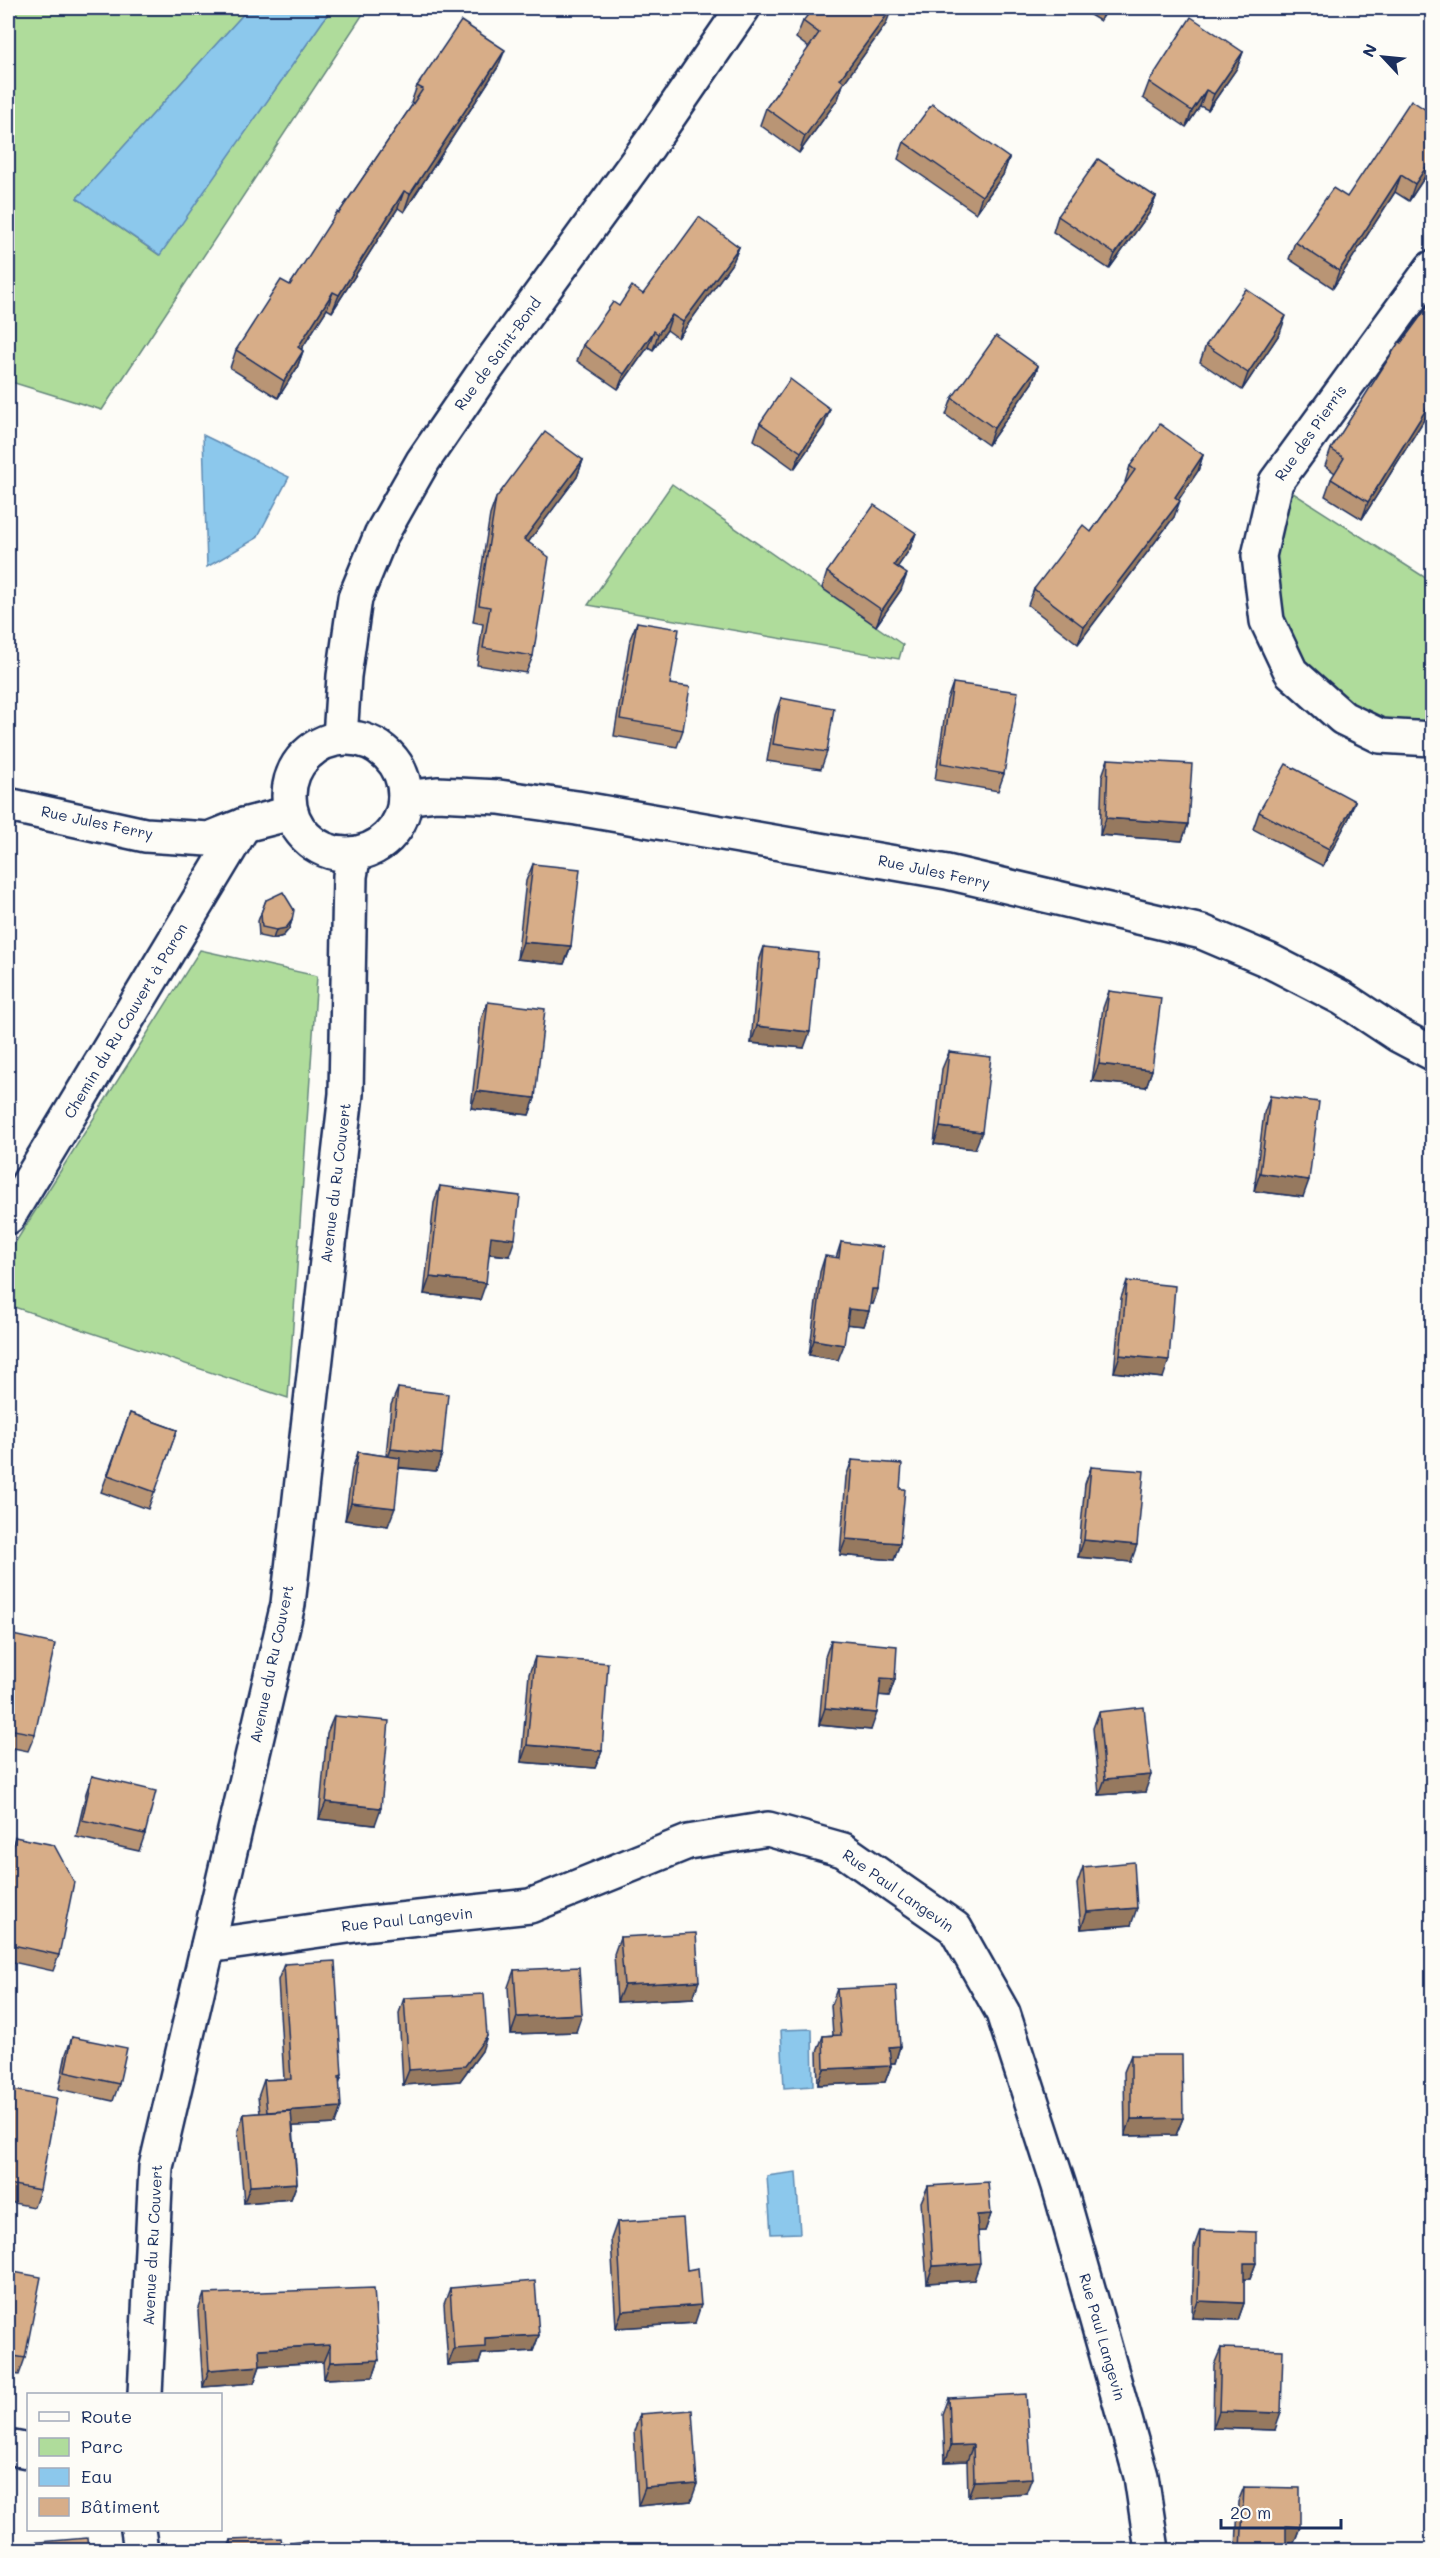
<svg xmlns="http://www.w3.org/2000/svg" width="1440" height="2558" font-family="Mali,sans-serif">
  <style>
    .green { fill: #afdc9b; stroke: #65867c; stroke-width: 1.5 }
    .water { fill: #8cc8ec; stroke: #5f8bb3; stroke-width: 1.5 }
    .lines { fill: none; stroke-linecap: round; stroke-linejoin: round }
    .minor-casing { stroke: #1b2f5e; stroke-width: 38 }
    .minor { stroke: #fdfcf7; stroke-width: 33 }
    .wall { fill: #b99575; stroke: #1b2f5e; stroke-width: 1.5 }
    .shaded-wall { fill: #96795f; stroke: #1b2f5e; stroke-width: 1.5 }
    .building { fill: #d7ad88; stroke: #1b2f5e; stroke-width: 1.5 }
    .labels { text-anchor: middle; stroke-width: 5; stroke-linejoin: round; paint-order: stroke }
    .street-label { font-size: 15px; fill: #1b2f5e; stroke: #fdfcf7 }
  </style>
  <rect width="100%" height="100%" fill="#fdfcf7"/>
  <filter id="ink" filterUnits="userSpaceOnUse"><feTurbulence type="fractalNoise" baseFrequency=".0167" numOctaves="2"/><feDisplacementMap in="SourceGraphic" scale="12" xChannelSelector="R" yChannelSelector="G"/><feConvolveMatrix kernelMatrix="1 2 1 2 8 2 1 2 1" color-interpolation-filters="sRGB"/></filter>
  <g filter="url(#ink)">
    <!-- green -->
    <g class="green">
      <path d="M8 8H249L77 198 159 255 332 8H367L102 410 8 381Z"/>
      <path d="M1276 482 1432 582V739L1343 718 1267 621Z"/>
      <path d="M672 484 903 645 899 659 588 605Z"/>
      <path d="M200 950 317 976 288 1398 8 1305V1254Z"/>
    </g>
    <!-- water -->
    <g class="water">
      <path d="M249 8H332L160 255 77 198Z"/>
      <path d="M203 435 289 477 257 538 207 567Z"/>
      <path d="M812 2029 813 2086 784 2088 781 2030Z"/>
      <path d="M796 2172 800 2233 771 2234 767 2176Z"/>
    </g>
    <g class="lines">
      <!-- minor casing -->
      <g class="minor-casing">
        <g id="minor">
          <path d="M1432 268 1276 482 1259 556 1267 621 1291 672 1343 718 1380 736 1432 739"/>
          <path d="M340 738 344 676 355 598 381 535 423 461 484 372 649 145 743 8"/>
          <circle cx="347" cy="796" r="58"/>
          <path d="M405 798 437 794 499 797 577 808 947 872 1202 932 1268 960 1342 998 1398 1035 1432 1053"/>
          <path d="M8 805 145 835 209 839 244 825 291 813"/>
          <path d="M8 1217 244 825"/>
          <path d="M208 1946 362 1924 530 1906 688 1842 768 1829 843 1850 955 1928 1003 2013 1059 2186 1141 2476 1152 2550"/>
          <path d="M145 2394 156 2167 288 1604 346 1094 350 876 354 854"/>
          <path d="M8 2447 28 2451"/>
          <path d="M138 2530 141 2550"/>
        </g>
      </g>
      <!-- minor -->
      <use href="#minor" class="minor"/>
    </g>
    <!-- wall -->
    <g class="wall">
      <path d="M1078 8H1109L1100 21Z"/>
      <path d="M803 21 886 24 843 84 838 99 799 153 760 125 766 108 809 48 796 38Z"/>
      <path d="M1243 52 1237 68 1208 110 1200 106 1186 127 1143 98 1149 82Z"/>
      <path d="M498 67 404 212 398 208 332 312 327 309 301 349 303 351 297 368 278 398 230 368 236 350 290 285 413 104 411 103 417 86Z"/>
      <path d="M1432 114V166L1409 201 1395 192 1333 288 1289 259 1295 242 1347 197Z"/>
      <path d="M904 142 1009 158 1003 175 976 213 898 159Z"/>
      <path d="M1156 197 1150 212 1109 269 1053 232 1058 216Z"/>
      <path d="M739 247 733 262 678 338 667 330 653 350 648 347 618 389 577 361 583 345 619 306Z"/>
      <path d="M1280 333 1242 390 1200 362 1206 345Z"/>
      <path d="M1401 343 1432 407 1362 519 1325 496 1331 479 1335 473 1325 466 1331 449Z"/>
      <path d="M1038 366 1032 383 988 445 946 415 952 398Z"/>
      <path d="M760 423 824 426 794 469 754 440Z"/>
      <path d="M1203 455 1198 471 1178 500 1174 517 1078 644 1028 605 1034 589 1091 532 1126 483 1125 482 1130 466Z"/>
      <path d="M583 460 577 477 528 542 533 656 526 673 477 665 483 624 473 622 490 515 496 498Z"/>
      <path d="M916 533 910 549 897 567 901 590 876 626 822 588 827 572Z"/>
      <path d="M637 622 670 684 683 730 677 747 614 736 630 639Z"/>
      <path d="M953 683 1004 774 998 791 935 780 947 700Z"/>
      <path d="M781 698 827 752 821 769 767 761 775 715Z"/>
      <path d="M1108 759 1188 824 1182 841 1100 835 1102 776Z"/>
      <path d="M1355 801 1349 818 1323 866 1253 829 1259 812Z"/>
      <path d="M533 864 571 946 564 964 517 959 526 881Z"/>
      <path d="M266 900 292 920 289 929 283 936 273 939 259 936 258 921Z"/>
      <path d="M764 947 804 1048 751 1043 758 964Z"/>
      <path d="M1432 985V1002L1430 996Z"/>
      <path d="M1109 991 1152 1070 1146 1087 1092 1081 1103 1008Z"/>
      <path d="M488 1002 535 1098 529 1115 471 1108 481 1019Z"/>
      <path d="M949 1052 975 1149 934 1144 942 1069Z"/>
      <path d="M1270 1096 1303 1197 1254 1191 1264 1113Z"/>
      <path d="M440 1186 509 1256 489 1254 480 1300 424 1294 434 1203Z"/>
      <path d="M841 1242 878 1289 873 1304H870L869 1311 864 1326 847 1324 838 1360 809 1355 820 1272 825 1256 836 1258Z"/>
      <path d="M1127 1281 1163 1378 1114 1372 1121 1298Z"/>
      <path d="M398 1388 442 1454 436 1471 399 1468 388 1526 345 1520 352 1470 358 1452 386 1456 391 1405Z"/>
      <path d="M130 1413 177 1430 148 1509 101 1492Z"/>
      <path d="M852 1460 900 1489V1543L894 1560 840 1555 846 1477Z"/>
      <path d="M1091 1467 1131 1562 1078 1557 1085 1484Z"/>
      <path d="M8 1634 35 1734 28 1751 8 1747Z"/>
      <path d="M831 1640 895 1679 889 1696 879 1695 871 1730 819 1725 825 1657Z"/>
      <path d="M535 1657 602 1751 595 1768 521 1762 529 1674Z"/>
      <path d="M1099 1712 1145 1792 1099 1795 1093 1728Z"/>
      <path d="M334 1716 375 1825 319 1819 327 1733Z"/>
      <path d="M92 1776 145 1834 139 1851 76 1837 86 1793Z"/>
      <path d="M15 1837 59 1955 53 1971 8 1961V1862Z"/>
      <path d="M1083 1867 1131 1925 1081 1929 1077 1884Z"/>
      <path d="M620 1937 693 1998 617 2002 614 1954Z"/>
      <path d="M284 1964 342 2075 339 2084 335 2124 293 2126 297 2183 291 2199 244 2203 238 2130 244 2114 260 2113 258 2097 264 2080 284 2079 278 1980Z"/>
      <path d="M514 1970 576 2032 511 2034 508 1987Z"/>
      <path d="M837 1989 900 2046 895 2063H890L891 2066 885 2082 818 2085 817 2052 823 2036 833 2035 831 2005Z"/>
      <path d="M404 1998 482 2051 460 2081 403 2085 399 2013Z"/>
      <path d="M72 2037 119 2084 113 2101 59 2089 66 2054Z"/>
      <path d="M1131 2055 1183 2118 1176 2135 1125 2136 1124 2072Z"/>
      <path d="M8 2089 40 2190 34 2207 8 2202Z"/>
      <path d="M928 2186 991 2214 985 2231H978L974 2280 927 2283 921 2202Z"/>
      <path d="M617 2222 695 2323 616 2328 611 2239Z"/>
      <path d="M1200 2230 1256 2263 1250 2279H1244V2303L1238 2320 1192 2318 1194 2247Z"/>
      <path d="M8 2271 25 2358 19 2375 8 2373Z"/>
      <path d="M450 2288 539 2335 533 2351 482 2354 479 2363 448 2365 444 2304Z"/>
      <path d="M204 2294 379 2360 373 2377 324 2379 323 2362 260 2366 254 2383 203 2387 198 2311Z"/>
      <path d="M1221 2348 1275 2430 1213 2428 1214 2365Z"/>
      <path d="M949 2398 1026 2493 968 2497 967 2461 945 2462 943 2414Z"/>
      <path d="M640 2414 691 2501 638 2506 634 2431Z"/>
      <path d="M1244 2487 1300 2527 1294 2543 1286 2542V2550H1236L1238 2502Z"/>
      <path d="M231 2540 282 2544 308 2550H227Z"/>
    </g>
    <!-- shaded-wall -->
    <g class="shaded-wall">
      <path d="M892 8 886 24 843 84 838 99 799 153 805 136 840 79Z"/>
      <path d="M1105 8H1109L1100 21Z"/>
      <path d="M505 50 498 67 404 212 410 194Z"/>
      <path d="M1243 52 1237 68 1208 110 1214 94Z"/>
      <path d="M1206 90 1200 106 1186 127 1192 111Z"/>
      <path d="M1009 158 1003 175 976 213 982 196Z"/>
      <path d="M1432 158V166L1409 201 1415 184Z"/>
      <path d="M1401 175 1395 192 1333 288 1339 271Z"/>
      <path d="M404 191 398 208 332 312 339 295Z"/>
      <path d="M1156 197 1150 212 1109 269 1115 254Z"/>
      <path d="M739 247 733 262 678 338 683 322Z"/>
      <path d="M333 292 327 309 292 364 298 347Z"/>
      <path d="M672 315 667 330 653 350 658 334Z"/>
      <path d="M1286 316 1280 333 1242 390 1248 373Z"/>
      <path d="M654 331 648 347 618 389 624 374Z"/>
      <path d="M303 351 297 368 278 398 284 381Z"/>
      <path d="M1038 366 1032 383 988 445 994 428Z"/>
      <path d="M1432 400V407L1362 519 1368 502Z"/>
      <path d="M830 409 824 426 794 469 801 452Z"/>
      <path d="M1203 455 1198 471 1169 514 1175 497Z"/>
      <path d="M583 460 577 477 518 556 524 539Z"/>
      <path d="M1180 501 1174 517 1078 644 1084 627Z"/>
      <path d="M916 533 910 549 888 581 894 565Z"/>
      <path d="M907 574 901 590 876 626 882 610Z"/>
      <path d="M1355 801 1349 818 1323 866 1329 849Z"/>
      <path d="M1106 818 1188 824 1182 841 1100 835Z"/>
      <path d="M292 920 289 929 283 936 273 939 276 930Z"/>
      <path d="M523 942 571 946 564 964 517 959Z"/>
      <path d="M757 1026 810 1032 804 1048 751 1043Z"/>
      <path d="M1099 1064 1152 1070 1146 1087 1092 1081Z"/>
      <path d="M477 1091 535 1098 529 1115 471 1108Z"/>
      <path d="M940 1127 982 1132 975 1149 934 1144Z"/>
      <path d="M1260 1173 1309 1180 1303 1197 1254 1191Z"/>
      <path d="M491 1236 515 1239 509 1256 485 1253Z"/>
      <path d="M430 1277 486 1283 480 1300 424 1294Z"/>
      <path d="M872 1289H878L873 1304H866Z"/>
      <path d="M849 1309 869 1311 864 1326 843 1324Z"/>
      <path d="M814 1340 844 1345 838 1360 809 1355Z"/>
      <path d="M1120 1355 1169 1360 1163 1378 1114 1372Z"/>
      <path d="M391 1449 442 1454 436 1471 385 1466Z"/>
      <path d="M351 1503 395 1508 388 1526 345 1520Z"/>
      <path d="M846 1539 900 1543 894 1560 840 1555Z"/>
      <path d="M1084 1540 1137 1545 1131 1562 1078 1557Z"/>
      <path d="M881 1678 895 1679 889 1696 875 1695Z"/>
      <path d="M825 1708 877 1713 871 1730 819 1725Z"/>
      <path d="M527 1745 602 1751 595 1768 521 1762Z"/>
      <path d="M1151 1775 1145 1792 1099 1795 1105 1779Z"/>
      <path d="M326 1802 381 1808 375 1825 319 1819Z"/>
      <path d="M1137 1908 1131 1925 1081 1929 1087 1912Z"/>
      <path d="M699 1981 693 1998 617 2002 624 1985Z"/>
      <path d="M582 2014 576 2032 511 2034 517 2017Z"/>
      <path d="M487 2036 482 2051 460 2081 403 2085 409 2070Z"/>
      <path d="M900 2046 895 2063H883L889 2047Z"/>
      <path d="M891 2066 885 2082 818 2085 824 2069Z"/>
      <path d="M341 2107 335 2124 261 2128 267 2112Z"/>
      <path d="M1183 2118 1176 2135 1125 2136 1131 2119Z"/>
      <path d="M297 2183 291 2199 244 2203 250 2186Z"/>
      <path d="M991 2214 985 2231 971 2232 977 2215Z"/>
      <path d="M980 2263 974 2280 927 2283 933 2266Z"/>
      <path d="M1244 2263H1256L1250 2279H1238Z"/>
      <path d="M1198 2301 1244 2303 1238 2320 1192 2318Z"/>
      <path d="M701 2305 695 2323 616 2328 622 2311Z"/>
      <path d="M539 2335 533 2351 482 2354 479 2363 448 2365 454 2349 485 2338Z"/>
      <path d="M330 2345 323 2362 252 2366 259 2349Z"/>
      <path d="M379 2360 373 2377 324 2379 330 2362Z"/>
      <path d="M260 2366 254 2383 203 2387 209 2370Z"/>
      <path d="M1219 2411 1281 2413 1275 2430 1213 2428Z"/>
      <path d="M973 2445 967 2461 945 2462 951 2446Z"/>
      <path d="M1032 2478 1026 2493 968 2497 974 2481Z"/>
      <path d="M697 2484 691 2501 638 2506 645 2488Z"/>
      <path d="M1286 2526 1300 2527 1294 2543 1281 2542Z"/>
    </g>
    <!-- building -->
    <g class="building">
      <path d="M813 8H892L840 79 844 82 805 136 766 108 819 33 803 21Z"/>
      <path d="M1191 17 1243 52 1214 94 1206 90 1192 111 1149 82Z"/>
      <path d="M461 21 505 50 410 194 404 191 339 295 333 292 298 347 303 351 284 381 236 350 281 280 290 285 337 212 339 213 423 89 417 86Z"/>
      <path d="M1411 100 1432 114V158L1415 184 1401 175 1339 271 1295 242 1333 188 1347 197Z"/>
      <path d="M932 104 1009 158 982 196 904 142Z"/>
      <path d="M1098 159 1156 197 1115 254 1058 216Z"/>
      <path d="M699 217 739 247 683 322 672 315 658 334 654 331 624 374 583 345 613 302 619 306 632 286 643 294Z"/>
      <path d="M1246 289 1286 316 1248 373 1206 345Z"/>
      <path d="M1432 301V400L1368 502 1331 479 1344 458 1331 449 1399 342 1401 343Z"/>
      <path d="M996 336 1038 366 994 428 952 398Z"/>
      <path d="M790 379 830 409 801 452 760 423Z"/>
      <path d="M1160 424 1203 455 1175 497 1180 501 1084 627 1034 589 1083 525 1091 532 1135 470 1130 466Z"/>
      <path d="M545 432 583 460 524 539 549 557 533 656 483 648 490 607 479 605 496 498Z"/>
      <path d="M874 505 916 533 894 565 907 574 882 610 827 572Z"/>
      <path d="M637 622 679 629 670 684 690 687 683 730 620 719Z"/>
      <path d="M953 683 1018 692 1004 774 941 763Z"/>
      <path d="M781 698 834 708 827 752 773 744Z"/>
      <path d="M1108 759 1192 764 1188 824 1106 818Z"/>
      <path d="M1286 764 1355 801 1329 849 1259 812Z"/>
      <path d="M533 864 580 869 571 946 523 942Z"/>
      <path d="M283 892 294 910 292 920 286 928 276 930 262 927 261 913 266 900Z"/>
      <path d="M764 947 818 953 810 1032 757 1026Z"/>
      <path d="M1109 991 1161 998 1152 1070 1099 1064Z"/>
      <path d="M488 1002 545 1009 535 1098 477 1091Z"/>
      <path d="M949 1052 991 1057 982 1132 940 1127Z"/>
      <path d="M1270 1096 1319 1102 1309 1180 1260 1173Z"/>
      <path d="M440 1186 520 1196 515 1239 491 1236 486 1283 430 1277Z"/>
      <path d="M841 1242 883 1247 878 1289H872L869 1311 849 1309 844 1345 814 1340 825 1256 839 1258Z"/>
      <path d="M1127 1281 1175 1286 1169 1360 1120 1355Z"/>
      <path d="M398 1388 448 1394 442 1454 391 1449Z"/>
      <path d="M130 1413 177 1430 155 1492 108 1475Z"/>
      <path d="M358 1452 400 1458 395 1508 351 1503Z"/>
      <path d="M852 1460 902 1464 900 1489H905L900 1543 846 1539Z"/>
      <path d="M1091 1467 1144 1471 1137 1545 1084 1540Z"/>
      <path d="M8 1634 55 1644 35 1734 8 1729Z"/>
      <path d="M831 1640 897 1646 895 1679 881 1678 877 1713 825 1708Z"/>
      <path d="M535 1657 608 1663 602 1751 527 1745Z"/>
      <path d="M1144 1707 1151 1775 1105 1779 1099 1712Z"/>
      <path d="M334 1716 389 1721 381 1808 326 1802Z"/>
      <path d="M92 1776 156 1791 145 1834 82 1820Z"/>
      <path d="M15 1837 54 1845 74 1882 59 1955 8 1944V1872Z"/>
      <path d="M1134 1862 1137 1908 1087 1912 1083 1867Z"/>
      <path d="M696 1933 699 1981 624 1985 620 1937Z"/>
      <path d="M335 1961 342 2075 339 2076 341 2107 267 2112 264 2080 291 2079 284 1964Z"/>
      <path d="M579 1967 582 2014 517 2017 514 1970Z"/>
      <path d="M896 1986 900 2046 889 2047 891 2066 824 2069 823 2036 841 2035 837 1989Z"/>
      <path d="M484 1994 487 2036 465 2066 409 2070 404 1998Z"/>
      <path d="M72 2037 127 2048 119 2084 65 2072Z"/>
      <path d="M1131 2055H1182L1183 2118 1131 2119Z"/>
      <path d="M8 2089 57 2098 40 2190 8 2184Z"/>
      <path d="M291 2111 297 2183 250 2186 244 2114Z"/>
      <path d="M988 2182 991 2214 977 2215 980 2263 933 2266 928 2186Z"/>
      <path d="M683 2218 687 2270 698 2268 701 2305 622 2311 617 2222Z"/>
      <path d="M1200 2230 1256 2232V2263H1244V2303L1198 2301Z"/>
      <path d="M8 2271 41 2277 25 2358 8 2355Z"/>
      <path d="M535 2281 539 2335 485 2338V2347L454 2349 450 2288Z"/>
      <path d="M374 2288 379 2360 330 2362V2345L259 2349 260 2366 209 2370 204 2294Z"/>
      <path d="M1221 2348 1283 2350 1281 2413 1219 2411Z"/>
      <path d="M1026 2394 1032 2478 974 2481 973 2445 951 2446 949 2398Z"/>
      <path d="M692 2410 697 2484 645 2488 640 2414Z"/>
      <path d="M1244 2487 1300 2488V2527L1286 2526V2550H1241Z"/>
      <path d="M87 2538 88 2550H17V2544Z"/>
      <path d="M281 2538 282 2544 307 2541 308 2550H232L231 2540Z"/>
    </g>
  </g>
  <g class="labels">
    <!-- street labels -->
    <g class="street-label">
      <text transform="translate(498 354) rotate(-54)" y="5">Rue de Saint-Bond</text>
      <text transform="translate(1311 433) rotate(-55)" y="5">Rue des Pierris</text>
      <text transform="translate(97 823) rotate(12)" y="5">Rue Jules Ferry</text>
      <text transform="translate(934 872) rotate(12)" y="5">Rue Jules Ferry</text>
      <text transform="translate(126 1021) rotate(-59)" y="5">Chemin du Ru Couvert à Paron</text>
      <text transform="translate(336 1183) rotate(-83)" y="5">Avenue du Ru Couvert</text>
      <text transform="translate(272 1664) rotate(-78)" y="5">Avenue du Ru Couvert</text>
      <text transform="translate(898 1891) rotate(35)" y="5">Rue Paul Langevin</text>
      <text transform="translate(407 1920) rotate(-6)" y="5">Rue Paul Langevin</text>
      <text transform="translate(153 2245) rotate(-87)" y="5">Avenue du Ru Couvert</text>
      <text transform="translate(1102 2337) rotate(74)" y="5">Rue Paul Langevin</text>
    </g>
  </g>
  <!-- margin -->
  <rect width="1440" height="2558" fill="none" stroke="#fdfcf7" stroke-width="30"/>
  <rect x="15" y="15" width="1410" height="2528" fill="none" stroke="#1b2f5e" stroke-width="2" filter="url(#ink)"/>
  <!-- legend -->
  <rect x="27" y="2393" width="195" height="138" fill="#fdfcf7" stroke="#a3aaba" stroke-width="1.5"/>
  <rect x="39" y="2412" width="30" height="9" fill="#fdfcf7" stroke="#a3aaba" stroke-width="1.5"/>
  <text x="81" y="2423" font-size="18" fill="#1b2f5e">Route</text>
  <rect x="39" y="2438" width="30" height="18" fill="#afdc9b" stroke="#a3aaba" stroke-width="1.5"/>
  <text x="81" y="2453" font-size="18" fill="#1b2f5e">Parc</text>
  <rect x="39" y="2468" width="30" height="18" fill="#8cc8ec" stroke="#a3aaba" stroke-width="1.5"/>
  <text x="81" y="2483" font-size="18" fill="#1b2f5e">Eau</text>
  <rect x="39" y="2498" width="30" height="18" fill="#d7ad88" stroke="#a3aaba" stroke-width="1.5"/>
  <text x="81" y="2513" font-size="18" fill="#1b2f5e">Bâtiment</text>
  <!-- north arrow -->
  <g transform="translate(1383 57) rotate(296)" stroke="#fdfcf7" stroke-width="4.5" paint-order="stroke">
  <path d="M0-4.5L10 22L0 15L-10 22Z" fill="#1b2f5e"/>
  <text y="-9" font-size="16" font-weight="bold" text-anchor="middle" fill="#1b2f5e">N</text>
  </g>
  <!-- scale -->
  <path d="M1221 2519v9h120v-9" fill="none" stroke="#1b2f5e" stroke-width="3"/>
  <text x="1230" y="2519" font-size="18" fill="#1b2f5e" stroke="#fdfcf7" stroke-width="4.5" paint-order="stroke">20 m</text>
</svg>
